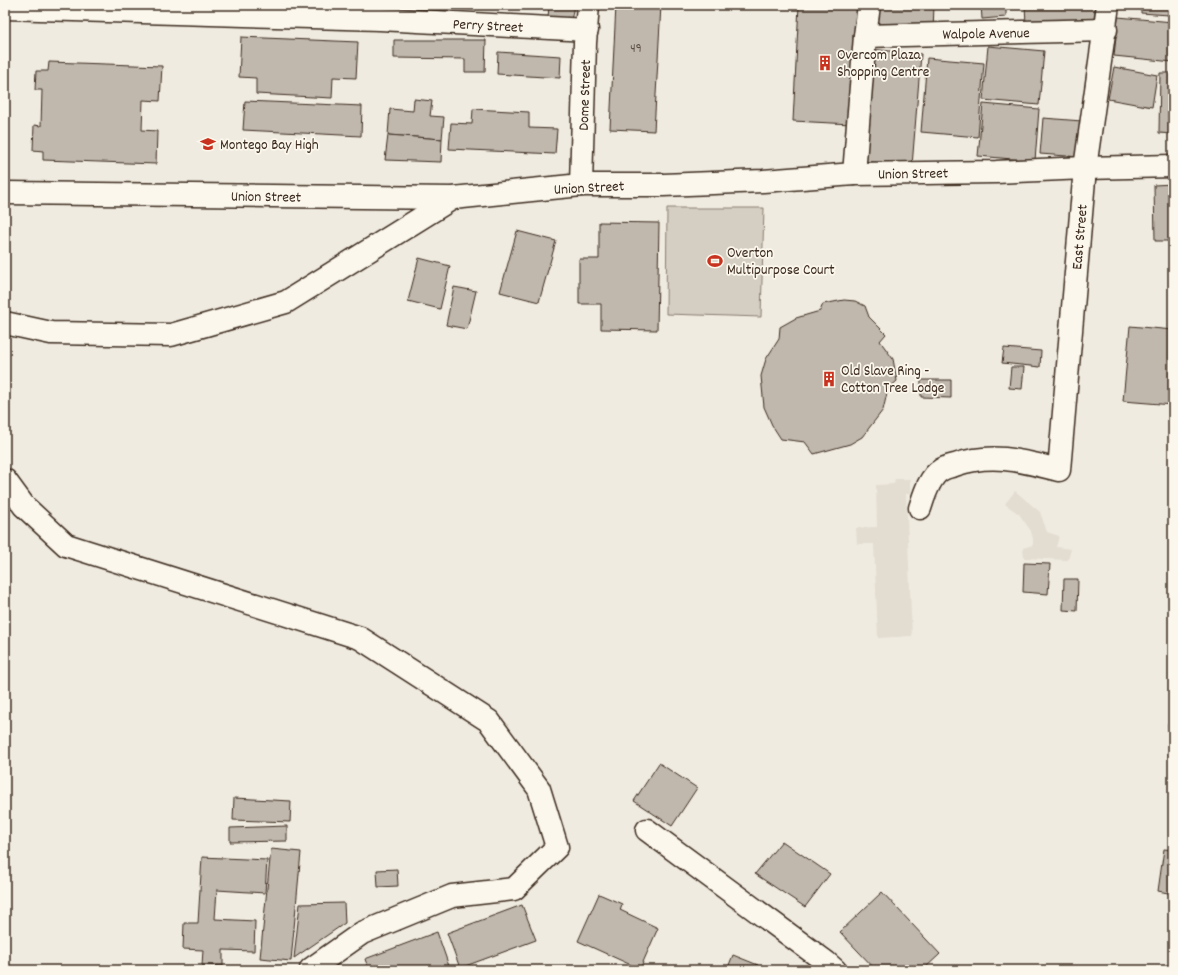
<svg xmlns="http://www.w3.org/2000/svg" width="1178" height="975" font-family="Dekko,sans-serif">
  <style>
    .built { fill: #e2dcd1 }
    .green { fill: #d5cec3; stroke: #887c70 }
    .building { fill: #c0b8ad; stroke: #3b2a1e }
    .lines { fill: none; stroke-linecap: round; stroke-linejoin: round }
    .minor-casing { stroke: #3b2a1e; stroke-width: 25 }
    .minor { stroke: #fbf7ec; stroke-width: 22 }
    .labels { text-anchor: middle; stroke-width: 3.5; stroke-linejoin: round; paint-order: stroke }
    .number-label { font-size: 13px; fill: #5c4e42 }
    .street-label { font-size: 15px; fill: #3b2a1e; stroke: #fbf7ec }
    .poi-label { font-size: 15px; fill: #3b2a1e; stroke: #fbf7ec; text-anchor: start }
  </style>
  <rect width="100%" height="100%" fill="#f0ebe0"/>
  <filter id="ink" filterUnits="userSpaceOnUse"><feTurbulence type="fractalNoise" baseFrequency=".025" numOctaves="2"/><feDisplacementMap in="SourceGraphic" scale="8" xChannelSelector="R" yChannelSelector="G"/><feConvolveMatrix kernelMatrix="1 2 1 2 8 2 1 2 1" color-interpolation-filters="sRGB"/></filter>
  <g filter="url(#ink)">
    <!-- built -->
    <g class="built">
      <path d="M895 479H910V494H906L912 636 878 638 874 544H857L856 528 877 527 876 485 894 484Z"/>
      <path d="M1015 491 1040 512 1047 532 1059 536 1056 547 1071 549 1068 560 1024 558 1023 548 1033 545V539L1031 531 1019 514 1005 504Z"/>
    </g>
    <!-- green -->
    <path class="green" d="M667 208H764L761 317 666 314Z"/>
    <!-- building -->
    <g class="building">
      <path d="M549 5H574L571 21 548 18Z"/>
      <path d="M616 5H661L654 131 610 129Z"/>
      <path d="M799 5H858L851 124 793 121Z"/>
      <path d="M878 5H934L933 32 877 30Z"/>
      <path d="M981 5H1006V17L982 19Z"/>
      <path d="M1025 5H1095V20L1026 24Z"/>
      <path d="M1141 5H1170L1169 15 1141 13Z"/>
      <path d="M1118 17 1173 22V62L1114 56Z"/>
      <path d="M241 37 358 42 356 78 333 77 332 98 256 94V78L239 77Z"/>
      <path d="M394 40H486L485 72H465V59L394 58Z"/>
      <path d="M988 46 1044 51 1039 105 983 100Z"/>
      <path d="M870 49 921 54 912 166 861 161Z"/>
      <path d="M498 52 561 56 560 78 497 74Z"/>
      <path d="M927 58 984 63 978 137 921 132Z"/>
      <path d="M49 62 162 66 160 101 143 100 142 130 157 131 156 164 43 160V151L33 150 34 125 41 126 42 90H35L36 71H48Z"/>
      <path d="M1114 67 1157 75 1152 107 1108 99Z"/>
      <path d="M1160 73H1173V134L1159 133Z"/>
      <path d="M414 99 432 101 430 116 444 117 442 139 388 135 390 109 413 111Z"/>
      <path d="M245 101 362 106 361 136 243 130Z"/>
      <path d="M983 104 1039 109 1035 161 978 156Z"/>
      <path d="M473 109 529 112V128L557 129 555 154 449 149 451 123 472 124Z"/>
      <path d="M1043 118 1082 121 1080 157 1040 154Z"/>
      <path d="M388 135 442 139 441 162 385 160Z"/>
      <path d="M1173 184V241H1155L1154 185Z"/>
      <path d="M599 222 659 223 657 330 601 329V304H579V259H599Z"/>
      <path d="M517 231 556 241 539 302 500 292Z"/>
      <path d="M419 258 450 266 440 309 408 301Z"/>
      <path d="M454 287 476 291 467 329 446 325Z"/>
      <path d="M844 300 855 301 865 306 869 317 886 334 880 341 893 359 897 381 888 389 883 410 862 437 850 444 814 454 805 442 781 439 772 425 764 407 761 376 766 359 779 339 780 327 796 318 820 311 823 304Z"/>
      <path d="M1130 326 1173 330V405L1123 401Z"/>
      <path d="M1004 348 1041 351 1040 367 1002 363Z"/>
      <path d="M1011 367H1024L1022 389 1009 388Z"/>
      <path d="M921 380H951V398L921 397Z"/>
      <path d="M1024 563 1050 564 1048 594 1023 592Z"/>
      <path d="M1064 579H1078L1077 611 1063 610Z"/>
      <path d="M1168 724H1173V758H1169Z"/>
      <path d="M659 763 697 788 672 826 634 801Z"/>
      <path d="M234 798 291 801 290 822 233 820Z"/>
      <path d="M287 826V841L230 842V828Z"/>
      <path d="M782 841 830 874 805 907 755 874Z"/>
      <path d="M271 849 301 852 291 961 260 958Z"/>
      <path d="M1164 849 1173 850V894L1158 891Z"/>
      <path d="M202 857 267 860 265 893 217 890 215 919 255 921 254 951 223 950V966L202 965 203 950 183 949 184 923H198Z"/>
      <path d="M397 869 398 886 378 887 377 870Z"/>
      <path d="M882 892 940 954 923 970H876L840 932Z"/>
      <path d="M599 894 622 904 620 910 658 928 640 969 578 941Z"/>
      <path d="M344 903 345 923 294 958 300 904Z"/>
      <path d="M522 905 536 940 460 968 447 933Z"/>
      <path d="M437 932 450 969 447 970H369L365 959Z"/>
      <path d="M733 955 758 965 756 970H727Z"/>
    </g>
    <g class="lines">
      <!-- minor casing -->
      <g class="minor-casing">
        <g id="minor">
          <path d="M5 8 380 19 587 30"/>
          <path d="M865 36 1106 30"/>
          <path d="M854 174 865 36 869 5"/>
          <path d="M581 185 585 43 588 5"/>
          <path d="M5 193 453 198 581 185H663L763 181 854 174 996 172 1085 168 1173 166"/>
          <path d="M5 323 51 333 171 335 286 302 453 198"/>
          <path d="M5 480 24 506 66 545 360 638 489 721 539 789 557 847 514 889 452 896 362 933 311 969"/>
          <path d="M920 508C924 496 929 477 941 470 944 468 951 466 955 465 991 452 1023 461 1059 470L1085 168 1108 5"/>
          <path d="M647 830 826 962 835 970"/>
        </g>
      </g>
      <!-- minor -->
      <use href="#minor" class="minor"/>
    </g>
  </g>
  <!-- icons -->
  <defs>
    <g id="building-bare" transform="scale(1.2)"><path d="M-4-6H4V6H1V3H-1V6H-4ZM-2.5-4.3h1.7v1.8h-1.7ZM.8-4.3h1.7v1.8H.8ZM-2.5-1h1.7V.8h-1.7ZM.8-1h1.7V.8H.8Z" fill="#c8321e" stroke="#fbf7ec" stroke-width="2.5" paint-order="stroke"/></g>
    <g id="school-bare" transform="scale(1.2)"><path d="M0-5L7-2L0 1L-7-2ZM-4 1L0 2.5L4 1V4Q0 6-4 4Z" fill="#c8321e" stroke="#fbf7ec" stroke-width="2.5" paint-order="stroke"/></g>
    <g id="stadium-bare" transform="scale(1.2)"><path d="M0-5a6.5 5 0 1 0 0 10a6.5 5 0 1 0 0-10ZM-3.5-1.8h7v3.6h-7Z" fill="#c8321e" stroke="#fbf7ec" stroke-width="2.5" paint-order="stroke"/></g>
  </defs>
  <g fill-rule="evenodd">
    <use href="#building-bare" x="825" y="63"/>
    <use href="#school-bare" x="208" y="144"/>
    <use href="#stadium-bare" x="715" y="261"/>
    <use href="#building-bare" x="829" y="379"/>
  </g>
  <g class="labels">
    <!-- number labels -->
    <g class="number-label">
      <text x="636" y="52">49</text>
    </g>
    <!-- street labels -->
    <g class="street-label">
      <text transform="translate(488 25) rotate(3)" y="5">Perry Street</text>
      <text transform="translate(986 33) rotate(-1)" y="5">Walpole Avenue</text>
      <text transform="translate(584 95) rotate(-88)" y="5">Dome Street</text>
      <text transform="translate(913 173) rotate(-1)" y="5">Union Street</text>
      <text transform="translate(589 187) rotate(-3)" y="5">Union Street</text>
      <text transform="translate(266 196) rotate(1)" y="5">Union Street</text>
      <text transform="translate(1079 237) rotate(-85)" y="5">East Street</text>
    </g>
    <!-- poi labels -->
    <g class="poi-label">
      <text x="837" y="59">Overcom Plaza<tspan x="837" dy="17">Shopping Centre</tspan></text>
      <text x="220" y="149">Montego Bay High</text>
      <text x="727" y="257">Overton<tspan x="727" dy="17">Multipurpose Court</tspan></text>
      <text x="841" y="375">Old Slave Ring -<tspan x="841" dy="17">Cotton Tree Lodge</tspan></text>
    </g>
  </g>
  <!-- margin -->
  <rect width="1178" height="975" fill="none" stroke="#fbf7ec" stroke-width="20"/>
  <rect x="10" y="10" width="1158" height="955" fill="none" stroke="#3b2a1e" stroke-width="1.5" filter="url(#ink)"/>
</svg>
